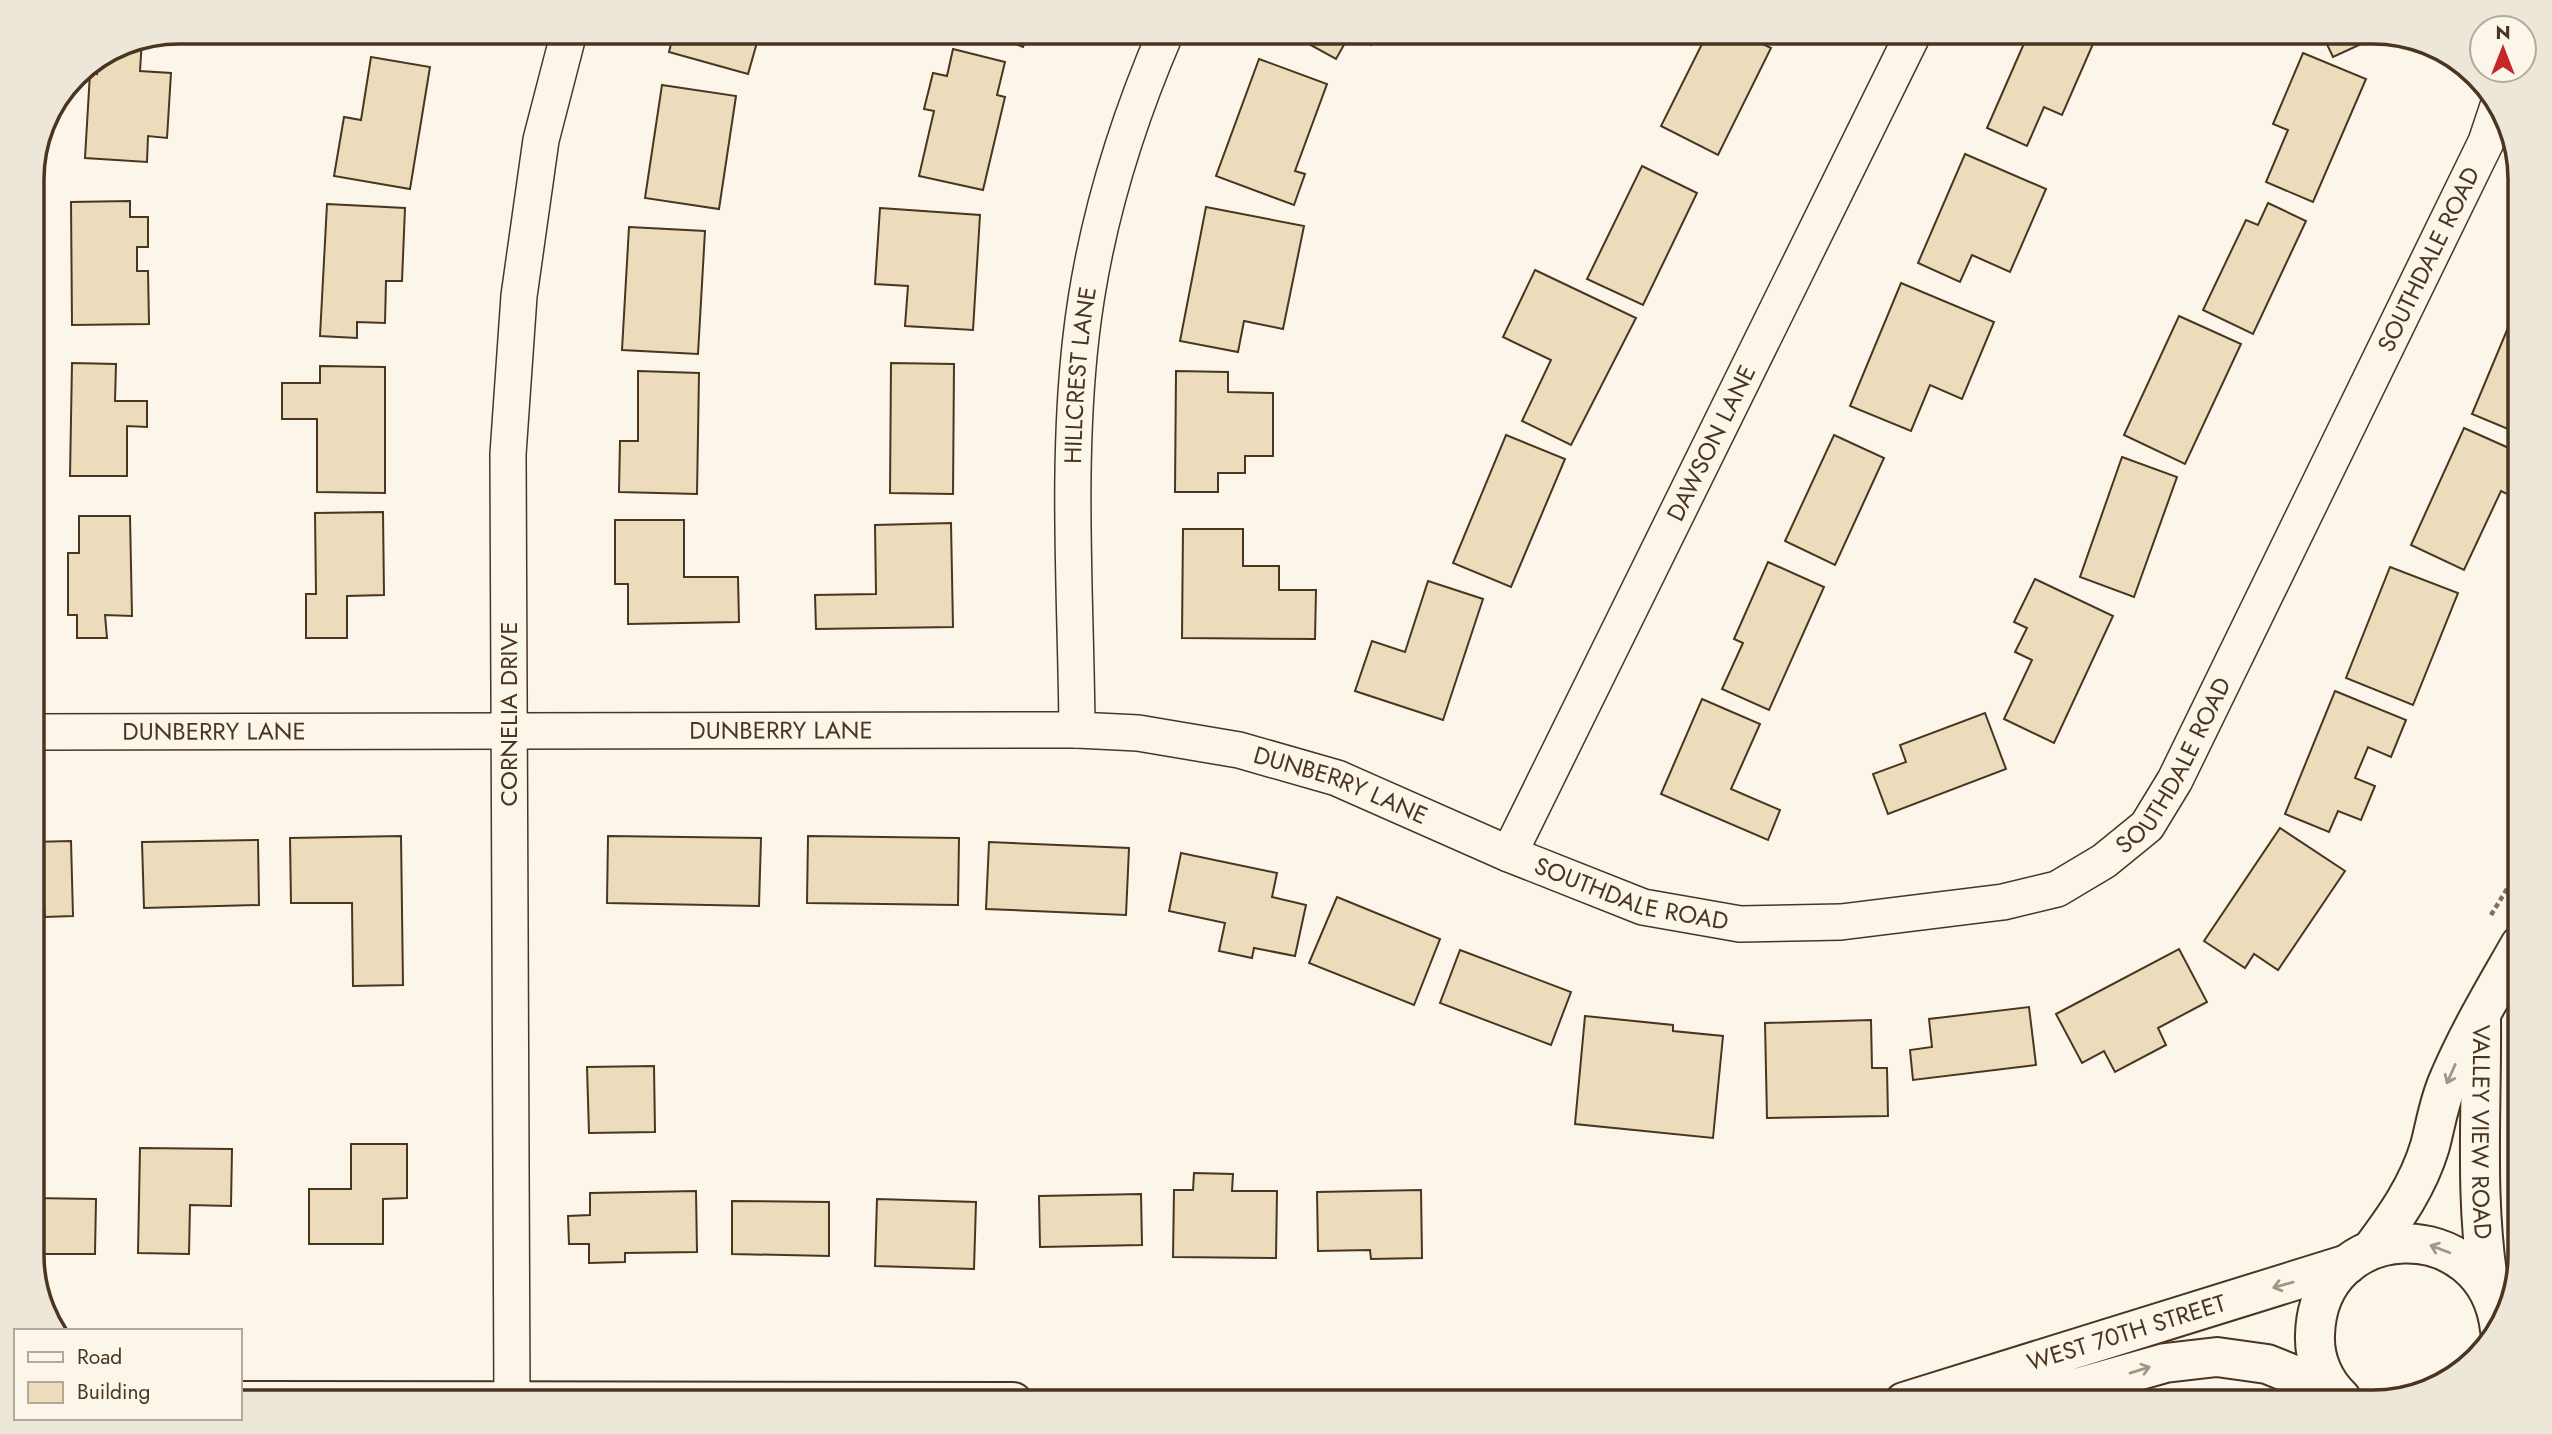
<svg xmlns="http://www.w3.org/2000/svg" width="2552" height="1434" font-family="Jost,sans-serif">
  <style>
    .building { fill: #ecdcbc; stroke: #4a3520; stroke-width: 2 }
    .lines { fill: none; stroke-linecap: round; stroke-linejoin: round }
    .street-casing { stroke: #4a3520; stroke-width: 38 }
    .secondary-casing { stroke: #4a3520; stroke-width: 42 }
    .path { stroke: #7f6f5c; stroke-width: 4.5; stroke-dasharray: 5 3.5; stroke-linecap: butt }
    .street { stroke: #fbf6e9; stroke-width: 35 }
    .secondary { stroke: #fbf6e9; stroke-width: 38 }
    .oneway { stroke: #a29684 }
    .labels { text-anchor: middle; stroke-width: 5; stroke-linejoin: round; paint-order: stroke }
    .street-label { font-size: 24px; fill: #4a3520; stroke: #fbf6e9 }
    .rim { fill: none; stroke: #4a3520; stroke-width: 3.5 }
  </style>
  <rect width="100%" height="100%" fill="#fbf6e9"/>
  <!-- building -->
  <g class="building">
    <path d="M674 32H760L748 74 669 52Z"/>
    <path d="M985 32H1029L1023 47Z"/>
    <path d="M1287 32H1378L1371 45 1350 34 1336 59Z"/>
    <path d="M1708 32H1738L1771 48 1718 155 1661 126Z"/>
    <path d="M2029 32H2064L2093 44 2062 115 2044 107 2027 146 1987 128Z"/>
    <path d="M2321 32H2374L2383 34 2333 57Z"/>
    <path d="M142 39 140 71 171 73 167 138 148 136 147 162 85 158 90 73 97 74V59L123 43Z"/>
    <path d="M953 49 1005 62 997 95 1005 97 983 190 919 176 934 111 924 109 933 73 947 76Z"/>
    <path d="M2303 53 2366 79 2313 202 2266 182 2288 130 2273 124Z"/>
    <path d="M371 57 430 67 410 189 334 176 344 117 361 120Z"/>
    <path d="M1259 59 1327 84 1295 171 1305 174 1294 205 1216 176Z"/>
    <path d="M662 85 736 96 719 209 645 198Z"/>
    <path d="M1965 154 2046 189 2010 272 1972 255 1960 282 1918 263Z"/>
    <path d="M1642 166 1697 193 1643 305 1587 279Z"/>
    <path d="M130 201V217H148V247H137V271H148L149 324 72 325 71 202Z"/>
    <path d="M2268 203 2306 221 2253 334 2203 310 2246 220 2258 225Z"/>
    <path d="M327 204 405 208 402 281H386L385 323 357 322V338L320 336Z"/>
    <path d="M1206 207 1304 226 1283 329 1244 321 1238 352 1180 341Z"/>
    <path d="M880 208 980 215 973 330 905 326 908 286 875 284Z"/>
    <path d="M629 227 705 231 698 354 622 350Z"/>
    <path d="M1535 270 1636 318 1571 445 1522 421 1551 360 1503 337Z"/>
    <path d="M1901 283 1994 322 1962 399 1930 385 1911 431 1850 406Z"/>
    <path d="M2520 299V434L2472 414Z"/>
    <path d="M2179 316 2241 344 2185 464 2124 435Z"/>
    <path d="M72 363 116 364 115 401H147V427L127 426V476H70Z"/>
    <path d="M891 363 954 364 953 494 890 493Z"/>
    <path d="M320 366 385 367V493L317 492V419H282V383H320Z"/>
    <path d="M638 371 699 373 697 494 619 492 620 441H638Z"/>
    <path d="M1176 371 1228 372V392L1273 393V456H1245V473H1218V492H1175Z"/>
    <path d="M2464 428 2520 453V500L2501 491 2464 570 2411 545Z"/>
    <path d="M1506 435 1565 459 1511 587 1453 563Z"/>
    <path d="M1834 435 1884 458 1835 565 1785 541Z"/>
    <path d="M2122 457 2177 477 2134 597 2080 577Z"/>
    <path d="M383 512 384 595 347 596V638H306V594H316L315 513Z"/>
    <path d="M79 516H130L132 616 105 615 107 638H77V615H68V553H79Z"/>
    <path d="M615 520H684V577H738L739 622 628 624V584H615Z"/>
    <path d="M951 523 953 627 816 629 815 595 876 594 875 525Z"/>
    <path d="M1183 529H1243V566H1279V590H1316L1315 639 1182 638Z"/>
    <path d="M1768 562 1824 587 1769 710 1722 689 1743 643 1734 639Z"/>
    <path d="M2390 567 2458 593 2413 705 2346 678Z"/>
    <path d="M2035 579 2113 616 2054 743 2004 719 2032 660 2015 652 2027 628 2014 622Z"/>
    <path d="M1428 581 1483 599 1443 720 1355 691 1372 641 1405 652Z"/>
    <path d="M2335 691 2406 720 2391 757 2368 747 2355 778 2375 786 2361 820 2338 811 2329 832 2285 814Z"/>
    <path d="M1702 699 1760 724 1731 789 1780 810 1768 840 1661 794Z"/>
    <path d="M1985 713 2006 769 1888 814 1873 774 1906 762 1900 745Z"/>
    <path d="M2280 828 2345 871 2278 970 2254 954 2245 968 2204 941Z"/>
    <path d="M401 836 403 985 353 986 352 903H291L290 838Z"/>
    <path d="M608 836 761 838 759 906 607 903Z"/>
    <path d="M808 836 959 838 958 905 807 903Z"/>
    <path d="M258 840 259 905 144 908 142 842Z"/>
    <path d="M71 841 73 916 45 917 44 904H32V842Z"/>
    <path d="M989 842 1129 848 1126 915 986 909Z"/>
    <path d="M1181 853 1277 873 1272 897 1306 905 1295 956 1254 948 1252 958 1219 951 1225 923 1169 911Z"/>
    <path d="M1337 897 1440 939 1414 1005 1309 963Z"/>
    <path d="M2179 949 2207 1002 2158 1028 2166 1045 2115 1072 2104 1051 2082 1063 2056 1014Z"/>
    <path d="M1460 950 1571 992 1551 1045 1440 1003Z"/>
    <path d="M2029 1007 2036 1065 1913 1080 1910 1050 1932 1047 1929 1019Z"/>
    <path d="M1585 1016 1673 1025V1031L1723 1036 1713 1138 1575 1124Z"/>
    <path d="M1871 1020 1872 1068H1887L1888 1116 1767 1118 1765 1023Z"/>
    <path d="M654 1066 655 1132 589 1133 587 1067Z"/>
    <path d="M351 1144H407V1198L383 1199V1244H309V1189H351Z"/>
    <path d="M140 1148 232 1149 231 1206 190 1205 189 1254 138 1253Z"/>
    <path d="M1194 1173 1233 1174 1232 1191H1277L1276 1258 1173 1257 1174 1190H1193Z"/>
    <path d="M1421 1190 1422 1258 1371 1259 1370 1250 1318 1251 1317 1192Z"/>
    <path d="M696 1191 697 1252 625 1253V1262L589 1263V1244H569L568 1216 590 1215V1193Z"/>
    <path d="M1141 1194 1142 1245 1040 1247 1039 1196Z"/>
    <path d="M32 1198 96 1199 95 1254H32Z"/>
    <path d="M877 1199 976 1202 974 1269 875 1266Z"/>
    <path d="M732 1201 829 1202V1256L732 1254Z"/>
  </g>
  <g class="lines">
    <!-- street casing -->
    <g class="street-casing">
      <g id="street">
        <path id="s1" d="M1077 730C1076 600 1066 467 1081 337 1093 232 1124 129 1166 32"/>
        <path id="s2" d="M32 732 1077 730 1138 733 1239 750 1337 778 1509 854 1643 907 1740 924 1841 922 2003 902 2057 889 2104 861 2147 826 2175 780 2486 142 2499 103"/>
        <path id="s3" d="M1509 854 1914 32"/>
        <path d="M512 1402 508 454 519 296 541 140 569 32"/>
      </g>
    </g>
    <!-- secondary casing -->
    <g class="secondary-casing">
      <g id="secondary">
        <path id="s4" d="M2481 1018C2482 1111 2474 1201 2490 1293"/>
        <path d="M2372 1249C2396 1217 2418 1186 2430 1146 2436 1123 2439 1101 2449 1079 2469 1032 2495 989 2520 945"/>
        <path d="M1986 1396 2080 1387 2165 1363 2217 1357 2267 1364 2334 1391"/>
        <path d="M2341 1398C2324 1382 2314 1359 2315 1335 2318 1217 2487 1211 2500 1330"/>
        <path d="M240 1401 1013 1402"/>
        <path id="s5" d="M1904 1402 2348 1264"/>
      </g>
    </g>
    <!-- path -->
    <path class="path" d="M2491 915 2520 868"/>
    <!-- street -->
    <use href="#street" class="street"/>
    <!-- secondary -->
    <use href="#secondary" class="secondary"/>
  </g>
  <!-- one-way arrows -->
  <defs><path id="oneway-shaft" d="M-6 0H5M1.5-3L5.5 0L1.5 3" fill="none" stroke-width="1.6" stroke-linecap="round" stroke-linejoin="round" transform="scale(1.75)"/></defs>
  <g class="oneway">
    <use href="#oneway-shaft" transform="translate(2451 1074) rotate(114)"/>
    <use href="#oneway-shaft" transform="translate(2440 1249) rotate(-159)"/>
    <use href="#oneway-shaft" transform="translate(2283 1285) rotate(164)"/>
    <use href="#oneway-shaft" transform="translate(2140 1370) rotate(-17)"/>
  </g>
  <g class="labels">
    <!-- street labels -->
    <g class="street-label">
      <text dy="8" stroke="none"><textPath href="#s2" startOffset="2804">SOUTHDALE ROAD</textPath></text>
      <text dy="8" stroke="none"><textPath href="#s1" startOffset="355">HILLCREST LANE</textPath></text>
      <text dy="8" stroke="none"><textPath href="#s3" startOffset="458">DAWSON LANE</textPath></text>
      <text transform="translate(509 714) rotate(-90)" y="8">CORNELIA DRIVE</text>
      <text dy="8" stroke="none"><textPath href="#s2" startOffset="749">DUNBERRY LANE</textPath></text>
      <text dy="8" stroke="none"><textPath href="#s2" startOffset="182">DUNBERRY LANE</textPath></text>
      <text dy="8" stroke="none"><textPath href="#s2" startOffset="2236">SOUTHDALE ROAD</textPath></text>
      <text dy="8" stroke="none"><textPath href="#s2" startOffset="1316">DUNBERRY LANE</textPath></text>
      <text dy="8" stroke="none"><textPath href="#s2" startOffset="1628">SOUTHDALE ROAD</textPath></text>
      <text dy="8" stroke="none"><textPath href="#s4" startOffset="114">VALLEY VIEW ROAD</textPath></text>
      <text dy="8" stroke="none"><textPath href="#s5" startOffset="233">WEST 70TH STREET</textPath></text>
    </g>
  </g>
  <!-- crop -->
  <path d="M0 0H2552V1434H0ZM179 44H2373A135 135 0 0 1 2508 179V1255A135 135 0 0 1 2373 1390H179A135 135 0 0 1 44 1255V179A135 135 0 0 1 179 44Z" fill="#ede7d9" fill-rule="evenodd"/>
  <path class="rim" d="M179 44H2373A135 135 0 0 1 2508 179V1255A135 135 0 0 1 2373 1390H179A135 135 0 0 1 44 1255V179A135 135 0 0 1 179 44Z"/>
  <!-- legend -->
  <rect x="14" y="1329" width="228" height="91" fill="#fbf6e9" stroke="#b4a999" stroke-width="2"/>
  <rect x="28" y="1352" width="35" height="10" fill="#fbf6e9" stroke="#b4a999" stroke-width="2"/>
  <text x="77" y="1364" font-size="21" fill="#4a3520">Road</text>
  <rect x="28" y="1382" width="35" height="21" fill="#ecdcbc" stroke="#b4a999" stroke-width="2"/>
  <text x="77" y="1399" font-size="21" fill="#4a3520">Building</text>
  <!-- north arrow -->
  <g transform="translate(2503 49)"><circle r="33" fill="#fbf6e9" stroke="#b4a999" stroke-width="2"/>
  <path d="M0-5L12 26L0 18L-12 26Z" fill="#c62828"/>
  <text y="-10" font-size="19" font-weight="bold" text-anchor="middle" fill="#4a3520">N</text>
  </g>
</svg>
